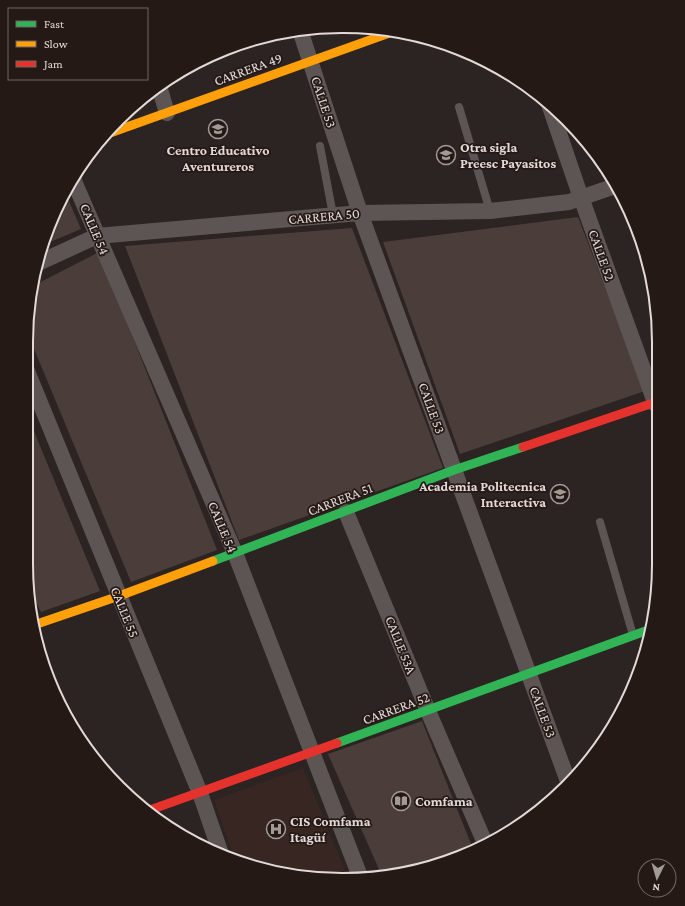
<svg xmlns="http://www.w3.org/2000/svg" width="685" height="906" font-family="'Crimson Pro',serif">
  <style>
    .built { fill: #382622 }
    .building { fill: #4a3d3a }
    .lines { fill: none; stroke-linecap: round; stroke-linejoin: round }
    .lane { stroke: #5d5553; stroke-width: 8 }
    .street { stroke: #5d5553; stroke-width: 16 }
    .fast { stroke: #30b455; stroke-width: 9 }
    .slow { stroke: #ff9f0a; stroke-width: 9 }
    .jam { stroke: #e5322d; stroke-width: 9 }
    .labels { text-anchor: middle; stroke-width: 3.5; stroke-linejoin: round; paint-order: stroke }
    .street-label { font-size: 14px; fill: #e3dad8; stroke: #251916 }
    .poi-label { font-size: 14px; font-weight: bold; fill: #e3dad8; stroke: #251916; text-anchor: start }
    .rim { fill: none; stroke: #e3dad8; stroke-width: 2 }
  </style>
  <rect width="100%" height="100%" fill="#2c2422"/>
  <!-- built -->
  <path class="built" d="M303 768 348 878 281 874 234 858 214 800Z"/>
  <!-- building -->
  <g class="building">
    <path d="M249 42V43L197 64V63L221 50Z"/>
    <path d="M154 91 157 98 140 104Z"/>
    <path d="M65 192 81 229 43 245 59 202Z"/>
    <path d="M578 217 645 391 460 454 383 242Z"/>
    <path d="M352 228 443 468 239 540 125 246Z"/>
    <path d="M99 252 217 550 131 582 27 332V322L33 286Z"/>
    <path d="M26 412 100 591 41 612 29 588 26 563Z"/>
    <path d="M422 721 473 849 444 863 382 876 328 754Z"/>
  </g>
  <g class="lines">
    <!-- lane -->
    <g class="lane">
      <path d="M459 107 490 211"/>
      <path d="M320 146 333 215"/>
      <path d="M600 522 633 635"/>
    </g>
    <!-- street -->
    <g class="street">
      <path d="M300 30 360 213 569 784"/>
      <path d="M159 86 167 113"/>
      <path d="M549 104 578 189 656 405"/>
      <path d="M73 179 235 553 361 879"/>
      <path d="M36 264 97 236 360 213 490 211 569 202 615 186"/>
      <path d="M27 371 200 793 221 854"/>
      <path d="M346 512 428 711 485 843"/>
    </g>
    <!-- fast -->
    <g class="fast">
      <path d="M213 561 454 470 523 447"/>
      <path d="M337 743 651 629"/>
    </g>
    <!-- slow -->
    <g class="slow">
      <path d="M110 133 395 31"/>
      <path d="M34 625 119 596 213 561"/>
    </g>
    <!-- jam -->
    <g class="jam">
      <path d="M523 447 656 402"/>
      <path d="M150 810 337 743"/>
    </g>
  </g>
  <!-- icons -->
  <defs>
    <g id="school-ring" transform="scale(1)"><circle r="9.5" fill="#251916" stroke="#a39a98" stroke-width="1.5"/><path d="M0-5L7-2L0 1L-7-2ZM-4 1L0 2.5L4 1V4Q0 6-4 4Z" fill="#a39a98"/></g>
    <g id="library-ring" transform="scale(1)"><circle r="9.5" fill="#251916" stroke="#a39a98" stroke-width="1.5"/><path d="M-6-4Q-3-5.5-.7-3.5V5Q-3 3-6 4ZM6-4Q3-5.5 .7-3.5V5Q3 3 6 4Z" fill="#a39a98"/></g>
    <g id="hospital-ring" transform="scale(1)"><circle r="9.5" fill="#251916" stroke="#a39a98" stroke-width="1.5"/><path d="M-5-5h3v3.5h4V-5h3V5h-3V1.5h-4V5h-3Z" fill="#a39a98"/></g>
  </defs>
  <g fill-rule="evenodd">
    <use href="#school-ring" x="218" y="129"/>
    <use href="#school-ring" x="446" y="155"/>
    <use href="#school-ring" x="560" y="494"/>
    <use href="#library-ring" x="401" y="801"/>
    <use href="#hospital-ring" x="276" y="829"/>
  </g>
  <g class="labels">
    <!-- street labels -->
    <g class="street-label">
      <text transform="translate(248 69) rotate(-20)" y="5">CARRERA 49</text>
      <text transform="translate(324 102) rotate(72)" y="5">CALLE 53</text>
      <text transform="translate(324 216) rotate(-5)" y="5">CARRERA 50</text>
      <text transform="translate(95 229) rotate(67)" y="5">CALLE 54</text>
      <text transform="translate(602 255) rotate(70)" y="5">CALLE 52</text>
      <text transform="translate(432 408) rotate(70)" y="5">CALLE 53</text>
      <text transform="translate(340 499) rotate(-21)" y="5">CARRERA 51</text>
      <text transform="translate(223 527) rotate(67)" y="5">CALLE 54</text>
      <text transform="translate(125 612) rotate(68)" y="5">CALLE 55</text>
      <text transform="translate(401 645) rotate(68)" y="5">CALLE 53A</text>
      <text transform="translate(396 708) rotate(-20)" y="5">CARRERA 52</text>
      <text transform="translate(543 712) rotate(70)" y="5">CALLE 53</text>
    </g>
    <!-- poi labels -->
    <g class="poi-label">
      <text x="460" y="152">Otra sigla<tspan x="460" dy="16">Preesc Payasitos</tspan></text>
      <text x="218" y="155" text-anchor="middle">Centro Educativo<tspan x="218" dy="16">Aventureros</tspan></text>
      <text x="546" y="491" text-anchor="end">Academia Politecnica<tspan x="546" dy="16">Interactiva</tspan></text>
      <text x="415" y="806">Comfama</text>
      <text x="290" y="826">CIS Comfama<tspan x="290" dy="16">Itagüí</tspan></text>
    </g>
  </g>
  <!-- crop -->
  <path d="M0 0H685V906H0ZM342 33H343A309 309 0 0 1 652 342V564A309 309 0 0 1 343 873H342A309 309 0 0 1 33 564V342A309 309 0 0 1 342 33Z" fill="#251916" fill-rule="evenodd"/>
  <path class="rim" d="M342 33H343A309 309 0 0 1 652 342V564A309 309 0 0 1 343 873H342A309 309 0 0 1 33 564V342A309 309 0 0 1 342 33Z"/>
  <!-- legend -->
  <rect x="8" y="8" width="140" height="72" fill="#251916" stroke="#716664"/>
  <rect x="16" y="21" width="20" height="6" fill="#30b455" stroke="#716664"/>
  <text x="44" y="28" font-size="12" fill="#e3dad8">Fast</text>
  <rect x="16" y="41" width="20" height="6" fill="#ff9f0a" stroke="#716664"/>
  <text x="44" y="48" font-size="12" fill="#e3dad8">Slow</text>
  <rect x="16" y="61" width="20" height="6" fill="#e5322d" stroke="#716664"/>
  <text x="44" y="68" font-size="12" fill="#e3dad8">Jam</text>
  <!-- north arrow -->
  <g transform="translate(657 878) rotate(185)"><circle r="19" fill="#251916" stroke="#716664"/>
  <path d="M0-3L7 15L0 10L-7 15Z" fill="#a39a98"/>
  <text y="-6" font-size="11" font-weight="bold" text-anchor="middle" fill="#e3dad8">N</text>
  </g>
</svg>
